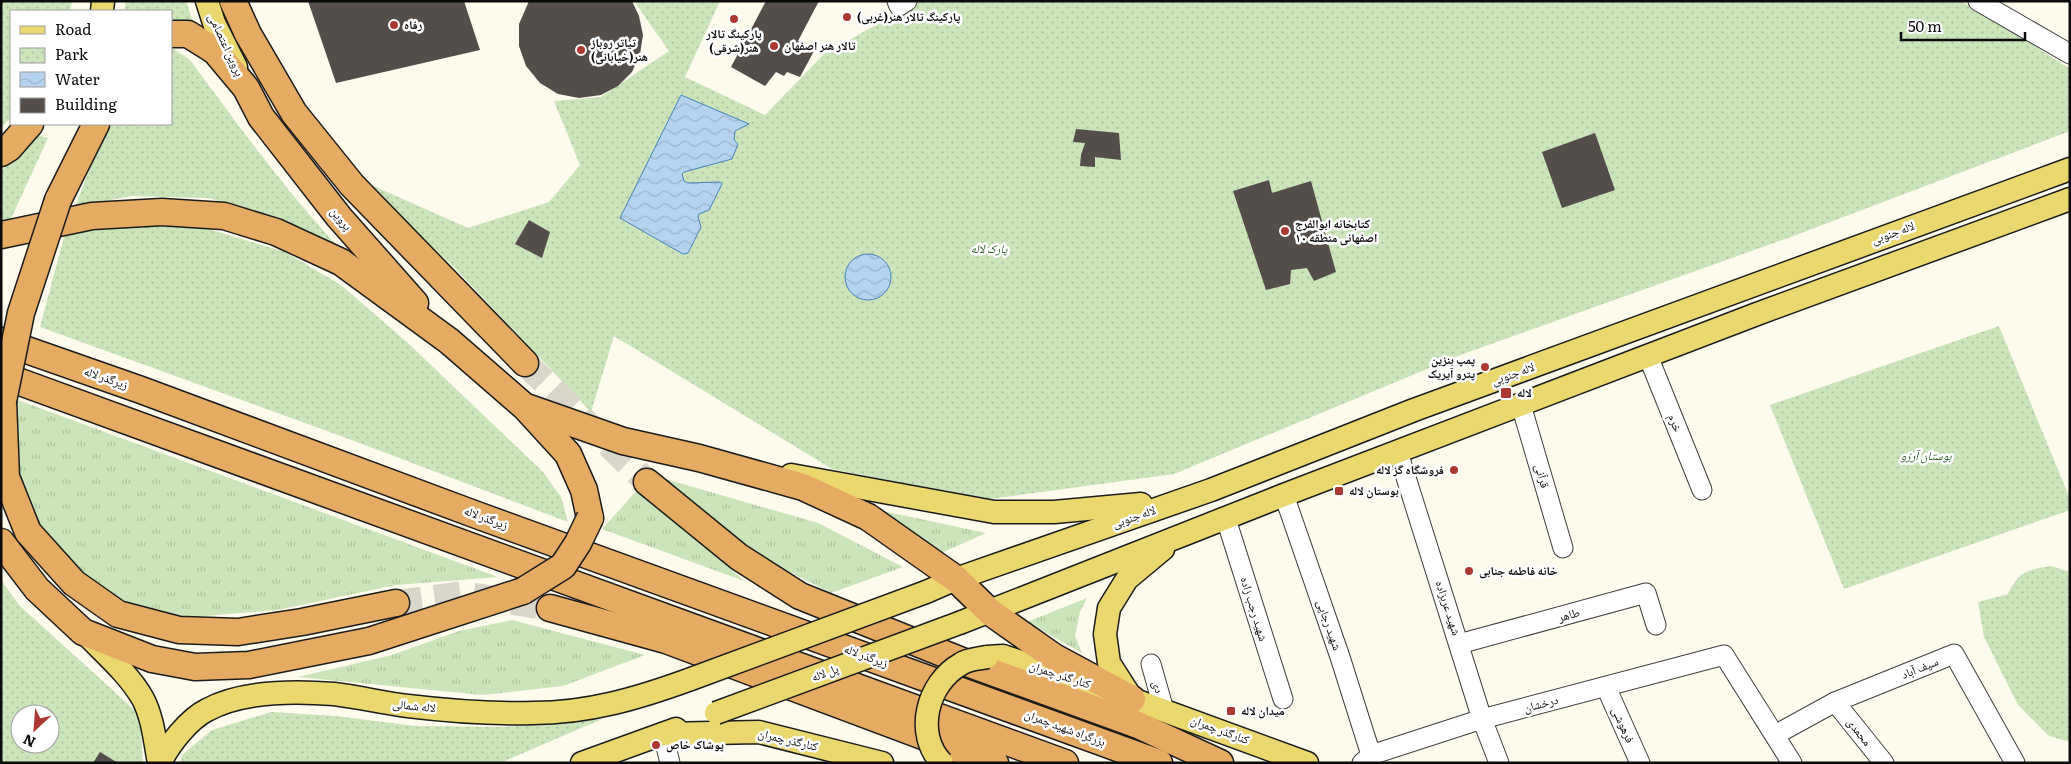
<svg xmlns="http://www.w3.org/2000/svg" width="2071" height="764" font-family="Literata,'Noto Naskh Arabic',serif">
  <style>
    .grass { fill: url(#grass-tufts) }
    .park { fill: url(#park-dots); fill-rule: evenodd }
    .water { fill: url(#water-waves); stroke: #4482bf }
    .building { fill: #534e49 }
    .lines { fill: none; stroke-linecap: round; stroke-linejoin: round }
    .highway-tunnel { stroke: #d9d7ca; stroke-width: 26; stroke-dasharray: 26 13; stroke-linecap: butt }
    .minor-casing { stroke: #3e3e3e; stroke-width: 21 }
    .major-casing { stroke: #1c1c1c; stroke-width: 25 }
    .highway-casing { stroke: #1c1c1c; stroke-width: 29 }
    .minor { stroke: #fff; stroke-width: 19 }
    .major { stroke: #ead86e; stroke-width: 22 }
    .highway { stroke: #e5ab62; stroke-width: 26 }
    .major-bridge-casing { stroke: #1c1c1c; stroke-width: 25; stroke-linecap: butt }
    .highway-bridge-casing { stroke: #1c1c1c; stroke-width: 29; stroke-linecap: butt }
    .major-bridge { stroke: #ead86e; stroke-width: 22 }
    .highway-bridge { stroke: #e5ab62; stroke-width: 26 }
    .poi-dot { fill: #ad3832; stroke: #fff; stroke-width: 2 }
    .labels { text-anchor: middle; stroke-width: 5; stroke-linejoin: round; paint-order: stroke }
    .poi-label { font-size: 12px; font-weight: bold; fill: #0b0b0b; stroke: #fff; text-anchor: start }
    .street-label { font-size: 12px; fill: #0b0b0b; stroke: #fff }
    .park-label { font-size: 12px; font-style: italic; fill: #295c23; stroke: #fff }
  </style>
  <defs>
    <pattern id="grass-tufts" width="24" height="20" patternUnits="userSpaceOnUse" patternTransform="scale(1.25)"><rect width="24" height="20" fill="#cbe4b9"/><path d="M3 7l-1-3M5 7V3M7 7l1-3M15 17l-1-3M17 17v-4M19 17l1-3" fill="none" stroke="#adc29e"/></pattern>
    <pattern id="park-dots" width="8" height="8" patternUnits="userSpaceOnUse" patternTransform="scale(1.25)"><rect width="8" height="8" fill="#cbe4b9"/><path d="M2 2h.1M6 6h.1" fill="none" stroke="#adc29e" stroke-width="1.8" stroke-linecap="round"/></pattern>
    <pattern id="water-waves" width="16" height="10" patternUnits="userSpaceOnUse" patternTransform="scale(1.25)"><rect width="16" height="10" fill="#b6d4ef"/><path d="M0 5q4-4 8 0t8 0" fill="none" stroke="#9bb5cc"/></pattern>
  </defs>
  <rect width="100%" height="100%" fill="#fdfbec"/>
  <!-- grass -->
  <g class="grass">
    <path d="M15 399 498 577 396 585 277 610 180 618 117 601 76 568 37 520 18 481Z"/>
    <path d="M662 478 818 523 903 567 831 593 766 560 712 519Z"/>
    <path d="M640 487 744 581 602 529Z"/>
    <path d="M883 511 986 533 937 555Z"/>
    <path d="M1087 598 1080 612 1075 636 1082 653 1027 622Z"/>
    <path d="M512 620 645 655 563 686 483 695 298 677 392 655 459 631Z"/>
  </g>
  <!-- park -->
  <g class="park">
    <path d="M1 1H72L70 11H11V118L1 127Z"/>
    <path d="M126 1H186L194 25 171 23V11H124Z"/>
    <path d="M634 1H720L685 77 765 115 824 54 919 1H1959L1975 8 2070 69V131L1788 238 1463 354 1174 474 982 500 832 469 614 336 591 412 456 269 360 180 468 228 549 202 580 165 554 101 601 97 669 51Z"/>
    <path d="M171 49H174L190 60C239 126 287 193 344 253L287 224 209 198 131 196 75 207 107 124H171Z"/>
    <path d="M38 135 48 138 9 223 1 224V171Z"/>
    <path d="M88 224 205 228 285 252 341 285 409 344 543 472 561 497 568 522 341 436 40 327 64 237Z"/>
    <path d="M1999 326 2070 499V510L1844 589 1770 405Z"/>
    <path d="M2051 566 2070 572V742L2049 736 2018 705 1984 637 1978 602 2008 594C2019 571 2027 570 2051 566Z"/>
    <path d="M1 580 20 606 140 715 143 763H1ZM20 714H50V744H20Z"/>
    <path d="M271 712 336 716 415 726 506 727 602 719 500 763H180L182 755 212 730Z"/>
  </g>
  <!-- water -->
  <g class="water">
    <path d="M681 95 749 124 735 131 734 140 738 144 732 159 684 172 682 174 684 181 688 183 720 182 722 184 709 210 699 214 698 217 701 227 688 253 683 254 620 218Z"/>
    <circle cx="868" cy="277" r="23"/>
  </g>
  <!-- building -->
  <g class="building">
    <path d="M308 1H464L480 50 336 83Z"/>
    <path d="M529 1H632L639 16 643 35 640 54 632 72 618 86 601 95 579 98 558 94 540 83 526 66 519 46V24Z"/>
    <path d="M766 1H819L798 41 814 51 800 77 787 72 784 76 776 72 765 86 731 67Z"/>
    <path d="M1076 129 1119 133 1121 160 1095 157V167L1080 166 1081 155 1085 143 1073 142Z"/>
    <path d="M1595 133 1615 190 1562 208 1542 152Z"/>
    <path d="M1269 180 1272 193 1311 181 1336 272 1314 281 1307 268 1291 270 1290 284 1266 290 1233 191Z"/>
    <path d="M529 220 550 232 542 258 515 244Z"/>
    <path d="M100 752 118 763H93Z"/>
  </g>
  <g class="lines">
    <!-- highway-tunnel -->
    <g class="highway-tunnel">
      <path d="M525 363 647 482"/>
      <path d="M396 603 464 594 550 608"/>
    </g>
    <!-- minor casing -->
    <g class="minor-casing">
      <g id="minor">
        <path d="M897 1 899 6 907 1"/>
        <path d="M1978 1 2070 54"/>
        <path d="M1648 356 1702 490"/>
        <path d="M1521 405 1563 548"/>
        <path d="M1398 452 1482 719 1499 763"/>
        <path d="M1284 495 1340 657 1371 755"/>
        <path d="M1226 519 1283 699"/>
        <path d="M1459 644 1646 593 1656 625"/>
        <path d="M1151 664 1164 710"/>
        <path d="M1606 687 1640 763"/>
        <path d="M1835 702 1884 763"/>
        <path d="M663 734 670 763"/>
        <path d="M1775 735 1835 702 1954 654 2015 763"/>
        <path d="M1362 763 1371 755 1482 719 1724 655 1792 763"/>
      </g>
    </g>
    <!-- major casing -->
    <g class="major-casing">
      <g id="major">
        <path d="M207 1 214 23 236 67"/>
        <path d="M102 11 103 1"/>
        <path d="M791 475 994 512H1054L1141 504"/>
        <path d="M926 592 956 579 1211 490 1414 410 2070 169"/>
        <path d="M962 622 1284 495 1757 314 2070 199"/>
        <path d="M84 632C104 653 129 674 143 699 153 718 155 742 159 763"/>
        <path d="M987 657 1003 656 1132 699 1307 763"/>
        <path d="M1132 699 1109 663 1105 634 1109 608 1127 579 1163 549"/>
        <path d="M663 734 759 732 882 763"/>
        <path d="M160 763C169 744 189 719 207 710 242 691 296 691 334 694 359 697 383 703 408 706 449 711 492 714 533 713 589 713 639 698 691 679"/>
        <path d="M582 763 676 729"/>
      </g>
    </g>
    <!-- highway casing -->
    <g class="highway-casing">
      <g id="highway">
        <path d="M233 1 248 34 294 113 352 185 525 363"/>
        <path d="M171 34H188L215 51 246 88 261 117 339 217 415 303"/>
        <path d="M1 153 9 148 30 124"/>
        <path d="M58 200 96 124"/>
        <path d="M1 235 92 216 162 212 224 216 276 232 341 262 449 341 525 407 568 454 584 490 590 518"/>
        <path d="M1 341 141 390 474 514 1159 763"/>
        <path d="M1 375 1065 763"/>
        <path d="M3 401 6 477 28 532 74 583 118 614 179 630 238 632 302 622 396 603"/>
        <path d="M529 408 623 441 699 458 803 487 868 517 956 579 990 612 1054 657 1132 699"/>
        <path d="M647 482 739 557 800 596 967 663 1138 725 1220 763"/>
        <path d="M1 542 37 589 83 632 152 659 195 667 249 665 369 641 523 591"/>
        <path d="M550 608 666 640 995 763"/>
      </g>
    </g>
    <!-- minor -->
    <use href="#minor" class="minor"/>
    <!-- major -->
    <use href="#major" class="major"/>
    <!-- highway -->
    <use href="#highway" class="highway"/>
    <!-- major-bridge casing -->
    <g class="major-bridge-casing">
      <g id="major-bridge">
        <path d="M691 679 926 592"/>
        <path d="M716 713 962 622"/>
        <path d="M942 763C914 734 927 683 961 664 968 659 979 659 987 657"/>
      </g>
    </g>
    <!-- highway-bridge casing -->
    <g class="highway-bridge-casing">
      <g id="highway-bridge">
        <path d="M3 401 21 313 58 200"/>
        <path d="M523 591 563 566 578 543 590 518"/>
      </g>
    </g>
    <!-- major-bridge -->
    <use href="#major-bridge" class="major-bridge"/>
    <!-- highway-bridge -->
    <use href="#highway-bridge" class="highway-bridge"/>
  </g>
  <!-- markers -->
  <g class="poi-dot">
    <circle cx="847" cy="17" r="5"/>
    <circle cx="734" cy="19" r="5"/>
    <circle cx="394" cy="25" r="5"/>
    <circle cx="774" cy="46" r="5"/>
    <circle cx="581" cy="50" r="5"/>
    <circle cx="1285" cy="231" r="5"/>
    <circle cx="1485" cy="367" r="5"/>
    <rect x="1500" y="387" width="12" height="12" rx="2.5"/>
    <circle cx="1454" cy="470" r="5"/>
    <rect x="1334" y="486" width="10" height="10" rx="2.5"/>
    <circle cx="1469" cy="571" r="5"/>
    <rect x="1226" y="706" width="10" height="10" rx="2.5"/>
    <circle cx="656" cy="745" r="5"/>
  </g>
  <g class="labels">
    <!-- poi labels -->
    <g class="poi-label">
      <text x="857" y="21">پارکینگ تالار هنر(غربی)</text>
      <text x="404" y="29">رفاه</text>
      <text x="734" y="38" text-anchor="middle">پارکینگ تالار<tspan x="734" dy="14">هنر(شرقی)</tspan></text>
      <text x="591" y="47">تیاتر روباز<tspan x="591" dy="14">هنر(خیابانی)</tspan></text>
      <text x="784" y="50">تالار هنر اصفهان</text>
      <text x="1295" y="228">کتابخانه ابوالفرج<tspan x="1295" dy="14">اصفهانی منطقه ۱۰</tspan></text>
      <text x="1475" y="364" text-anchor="end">پمپ بنزین<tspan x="1475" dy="14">پترو آیریک</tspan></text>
      <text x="1517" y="397">لاله</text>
      <text x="1444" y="474" text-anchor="end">فروشگاه گز لاله</text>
      <text x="1349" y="495">بوستان لاله</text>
      <text x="1479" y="575">خانه فاطمه جنابی</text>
      <text x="1241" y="715">میدان لاله</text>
      <text x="666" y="749">پوشاک خاص</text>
    </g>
    <!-- street labels -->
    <g class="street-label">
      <text transform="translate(226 45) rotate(65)" y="4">پروین اعتصامی</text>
      <text transform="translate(341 219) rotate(50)" y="4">پروین</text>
      <text transform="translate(1893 233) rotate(-20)" y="4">لاله جنوبی</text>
      <text transform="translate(1513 374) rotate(-20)" y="4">لاله جنوبی</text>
      <text transform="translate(106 378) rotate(19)" y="4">زیرگذر لاله</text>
      <text transform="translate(1675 423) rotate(68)" y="4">خرم</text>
      <text transform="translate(1542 476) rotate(74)" y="4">قرآنی</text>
      <text transform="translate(1134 517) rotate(-19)" y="4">لاله جنوبی</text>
      <text transform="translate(486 518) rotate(20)" y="4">زیرگذر لاله</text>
      <text transform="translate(1448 608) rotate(72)" y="4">شهید عربزاده</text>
      <text transform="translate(1254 609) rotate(73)" y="4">شهید رجب زاده</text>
      <text transform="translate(1569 615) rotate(-15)" y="4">طاهر</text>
      <text transform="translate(1329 625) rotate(71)" y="4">شهید رجایی</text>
      <text transform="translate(866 656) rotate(20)" y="4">زیرگذر لاله</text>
      <text transform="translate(1920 668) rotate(-22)" y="4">سیف آباد</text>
      <text transform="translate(825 673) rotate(-20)" y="4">پل لاله</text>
      <text transform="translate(1060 675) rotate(18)" y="4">کنار گذر چمران</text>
      <text transform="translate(1158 687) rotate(73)" y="4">دی</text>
      <text transform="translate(1541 704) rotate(-15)" y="4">درخشان</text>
      <text transform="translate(414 706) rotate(6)" y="4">لاله شمالی</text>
      <text transform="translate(1623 725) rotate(66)" y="4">فرهوشی</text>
      <text transform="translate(1065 728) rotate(20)" y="4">بزرگراه شهید چمران</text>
      <text transform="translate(1220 730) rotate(20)" y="4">کنارگذر چمران</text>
      <text transform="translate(1859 732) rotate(52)" y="4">محمدی</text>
      <text transform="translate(788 740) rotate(13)" y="4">کنارگذر چمران</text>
    </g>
    <!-- park labels -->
    <g class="park-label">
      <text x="989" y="253">پارک لاله</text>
      <text x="1926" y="460">بوستان آرزو</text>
    </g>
  </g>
  <!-- border -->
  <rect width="2071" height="764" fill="none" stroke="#0b0b0b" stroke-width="5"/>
  <!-- legend -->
  <rect x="10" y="10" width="162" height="115" fill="#ffffff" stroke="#9d9d9d"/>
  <rect x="20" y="26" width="25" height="8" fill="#ead86e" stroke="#9d9d9d"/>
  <text x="55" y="35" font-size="15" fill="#0b0b0b">Road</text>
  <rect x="20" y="48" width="25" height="15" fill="url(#park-dots)" stroke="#9d9d9d"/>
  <text x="55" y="60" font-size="15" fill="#0b0b0b">Park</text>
  <rect x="20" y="72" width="25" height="15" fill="url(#water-waves)" stroke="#9d9d9d"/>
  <text x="55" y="85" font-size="15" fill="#0b0b0b">Water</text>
  <rect x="20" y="98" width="25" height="15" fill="#534e49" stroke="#9d9d9d"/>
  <text x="55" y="110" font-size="15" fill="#0b0b0b">Building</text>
  <!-- north arrow -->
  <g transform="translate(35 729) rotate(206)"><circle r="24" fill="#ffffff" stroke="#9d9d9d"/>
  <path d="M0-4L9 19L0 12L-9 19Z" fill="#ad3832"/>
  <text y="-8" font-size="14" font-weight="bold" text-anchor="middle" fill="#0b0b0b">N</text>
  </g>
  <!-- scale -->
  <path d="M1901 32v8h124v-8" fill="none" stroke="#0b0b0b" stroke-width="2.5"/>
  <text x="1908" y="32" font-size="15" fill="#0b0b0b" stroke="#ffffff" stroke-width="4" paint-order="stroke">50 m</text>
</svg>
